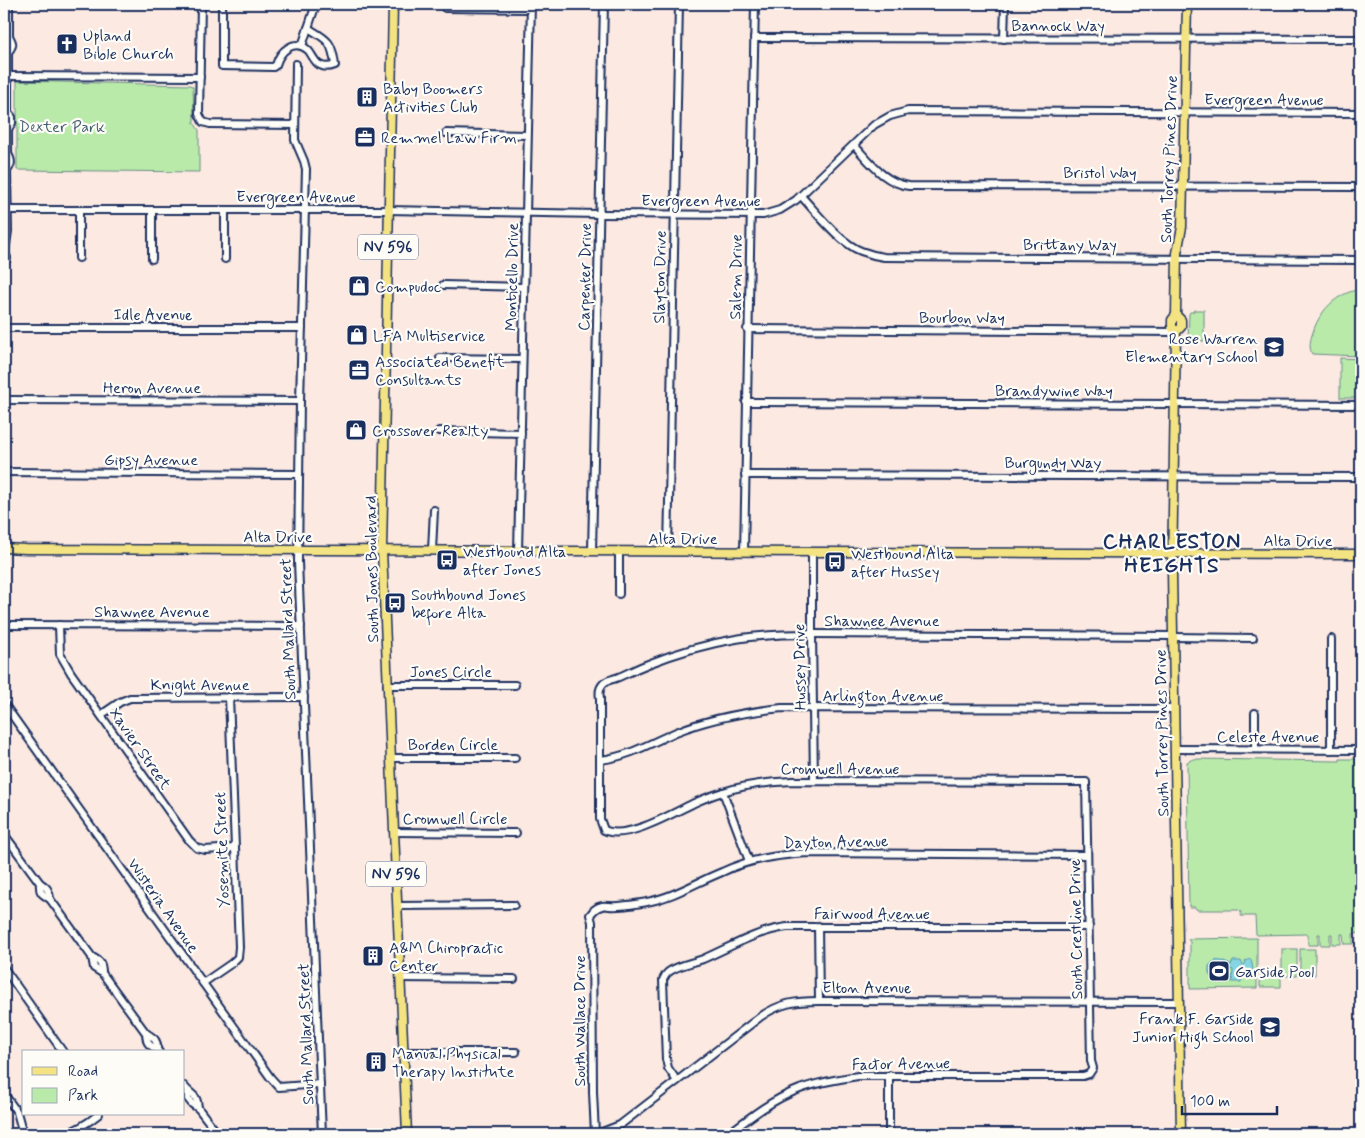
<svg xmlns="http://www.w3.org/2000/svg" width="1365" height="1138" font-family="Mynerve,sans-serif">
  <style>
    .green { fill: #b9eaaa; stroke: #6a8c84 }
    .water { fill: #86d6e1; stroke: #5b93ad }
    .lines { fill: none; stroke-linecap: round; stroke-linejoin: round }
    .minor-casing { stroke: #1b2f5e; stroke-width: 10 }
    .major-casing { stroke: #1b2f5e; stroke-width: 11 }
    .minor { stroke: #fdfcf7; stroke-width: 6 }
    .major { stroke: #f4e382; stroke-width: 8 }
    .labels { text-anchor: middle; stroke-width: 4.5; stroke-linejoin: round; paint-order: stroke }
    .shield { fill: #fdfcf7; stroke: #5f6c8c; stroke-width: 1 }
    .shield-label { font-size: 15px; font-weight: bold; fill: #1b2f5e }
    .street-label { font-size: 16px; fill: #1b2f5e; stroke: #fdfcf7 }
    .poi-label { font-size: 16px; fill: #1b2f5e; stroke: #fdfcf7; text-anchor: start }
    .park-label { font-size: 16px; fill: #425e71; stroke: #fdfcf7 }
    .district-label { font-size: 21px; font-weight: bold; letter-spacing: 1px; fill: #1b2f5e; stroke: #fdfcf7 }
  </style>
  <rect width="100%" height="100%" fill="#fbe9e2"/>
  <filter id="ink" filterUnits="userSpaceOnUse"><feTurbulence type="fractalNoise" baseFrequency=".02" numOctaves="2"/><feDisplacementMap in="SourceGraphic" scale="10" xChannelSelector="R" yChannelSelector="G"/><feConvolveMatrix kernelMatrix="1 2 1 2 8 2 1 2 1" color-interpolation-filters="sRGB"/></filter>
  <g filter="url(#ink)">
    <!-- green -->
    <g class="green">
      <path d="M17 81 190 85 193 87 194 120V123L199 130V172L17 170Z"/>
      <path d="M1361 289V356L1312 354C1309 348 1310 341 1312 335 1319 311 1336 293 1361 289Z"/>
      <path d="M1194 310H1204V341H1188L1189 314 1190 312H1193Z"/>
      <path d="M1340 358 1361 359V398H1340Z"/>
      <path d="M1193 759 1338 761H1340V759H1356C1362 762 1360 770 1360 776L1358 777H1360V791L1361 933 1353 934V944H1344L1343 934H1341V944H1332V934H1330V945H1320V934H1318V945H1308V934L1256 935 1255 916H1241V912L1239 910H1197L1195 907H1189L1187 762Z"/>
      <path d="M1257 938V988L1190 989V942L1188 939Z"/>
      <rect x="1282" y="949" width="15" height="27"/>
      <path d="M1300 949H1315V975L1300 974Z"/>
      <path d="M1281 976V987H1260V977Z"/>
    </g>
    <!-- water -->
    <path class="water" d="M1251 959 1253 969 1252 971H1246L1245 969H1242L1241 982H1232L1233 970 1231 969 1230 970C1228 987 1206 984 1209 966 1217 956 1222 962 1231 965L1233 961H1241L1243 965 1246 963 1245 961Z"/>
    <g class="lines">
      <!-- minor casing -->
      <g class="minor-casing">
        <g id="minor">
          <path d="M201 4 199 114 203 122 210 124 295 125"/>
          <path d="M222 4V66L273 67 276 65C280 51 294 38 308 50 312 54 314 62 320 65 325 68 330 67 335 65 332 41 328 40 308 28"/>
          <path d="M445 8 530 9"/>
          <path d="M754 38 1361 39"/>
          <path d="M1004 39 1005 4"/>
          <path d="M302 46 316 4"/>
          <path d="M8 52C14 45 13 43 9 36"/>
          <path d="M296 64 295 140 304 161 306 169 300 401 298 562 322 1134"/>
          <path d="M8 76 200 77"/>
          <path d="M8 129C3 122 3 119 8 112V52L5 46V41L9 36V4"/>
          <path d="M446 133 527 135"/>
          <path d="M854 145C870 162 884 183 909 186L1361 187"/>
          <path d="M7 171C12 164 12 161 8 154"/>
          <path d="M801 196C817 213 840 243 861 251 869 254 877 256 884 257L1361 260"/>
          <path d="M4 210H388L599 214 763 215 780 210 796 200 874 125 890 116 908 111 1361 113"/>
          <path d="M79 258V210"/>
          <path d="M152 259V210"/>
          <path d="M225 259V210"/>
          <path d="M4 265 7 258 5 252 8 231 7 171 4 165V160L8 154V129L12 123V117L8 112"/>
          <path d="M443 285 524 287"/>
          <path d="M4 328H302"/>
          <path d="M747 329 1176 332"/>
          <path d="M440 358 522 359"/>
          <path d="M4 400 300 401"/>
          <path d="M746 402 1361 405"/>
          <path d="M439 431 521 433"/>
          <path d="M4 472 299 474"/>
          <path d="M745 475 1361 477"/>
          <path d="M432 550 434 510"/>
          <path d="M518 551 531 4"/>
          <path d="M592 551 604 4"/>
          <path d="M619 551V594"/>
          <path d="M668 551 679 4"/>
          <path d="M744 552 755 4"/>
          <path d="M812 552V634L814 781"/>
          <path d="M4 625 301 626"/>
          <path d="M59 625 60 654 71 673 189 840 197 848 205 850 235 848"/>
          <path d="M1173 637 1253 638"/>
          <path d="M387 685H515"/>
          <path d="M4 704 270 1077 279 1087 320 1084"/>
          <path d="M1255 713V749"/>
          <path d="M101 715 120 702 130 698 304 697"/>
          <path d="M1175 749 1361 750"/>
          <path d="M1331 750V639"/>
          <path d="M391 758H515"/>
          <path d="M600 760C628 757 651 743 676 732 710 718 745 712 782 708L1174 709"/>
          <path d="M723 792 749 861"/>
          <path d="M394 832 516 833"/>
          <path d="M4 834 40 883C47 887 49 890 50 899"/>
          <path d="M40 883C39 893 42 894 50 899L92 957 94 968 102 973 146 1033C154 1038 158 1040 157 1050"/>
          <path d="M397 906 514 905"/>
          <path d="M818 926 819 1001"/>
          <path d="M92 957C100 961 102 963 102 973"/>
          <path d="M4 968 63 1052"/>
          <path d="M400 978 514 979"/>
          <path d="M203 983 232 963 238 957 239 947 229 697"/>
          <path d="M146 1033C147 1048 150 1043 159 1052"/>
          <path d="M403 1052H516"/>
          <path d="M677 1081 668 1068 666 1059 663 980C665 976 666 973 670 971 679 965 692 963 703 959 731 947 756 931 787 927H1089"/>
          <path d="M184 1086C191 1096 197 1093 198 1108"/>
          <path d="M188 1092V1099L192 1104 198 1108 218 1134"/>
          <path d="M4 1094 17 1112 23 1134"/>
          <path d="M64 1134C78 1130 88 1123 99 1114"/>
          <path d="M595 1134 593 1092 592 922 590 915C593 911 596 907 602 906 603 905 608 906 609 906 621 907 635 904 647 902 674 897 697 882 722 872 749 859 778 855 807 853L1087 855"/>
          <path d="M597 1134 620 1125 760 1017C780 1003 795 1001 819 1001L1179 1002"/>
          <path d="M728 1134C750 1117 773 1099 800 1089 819 1082 838 1079 858 1076H1083L1089 1074 1093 1068 1091 1061 1086 782 792 781C768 782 745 785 723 792 713 795 703 799 694 803 673 813 626 841 604 830L600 819V698C599 693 599 688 603 684 606 680 611 680 616 678 627 674 637 668 648 664 676 653 706 644 736 639 761 635 787 634 812 634L1173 636"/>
          <path d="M889 1134V1075"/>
        </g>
      </g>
      <!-- major casing -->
      <g class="major-casing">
        <g id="major">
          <path d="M393 4 382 550 407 1134"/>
          <path d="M1176 315 1181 320V327L1176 332 1172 571 1181 1134"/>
          <path d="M1176 332 1172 327V320L1176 315 1177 253 1182 227 1187 4"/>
          <path d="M4 548 26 549 1361 554"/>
        </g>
      </g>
      <!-- minor -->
      <use href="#minor" class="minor"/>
      <!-- major -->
      <use href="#major" class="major"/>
    </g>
  </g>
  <!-- icons -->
  <defs>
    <g id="church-square" transform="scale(1.125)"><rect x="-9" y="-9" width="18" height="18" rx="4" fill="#1b2f5e" stroke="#fdfcf7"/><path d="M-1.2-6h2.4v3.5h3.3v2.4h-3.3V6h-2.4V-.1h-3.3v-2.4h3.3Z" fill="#fff"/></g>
    <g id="building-square" transform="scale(1.125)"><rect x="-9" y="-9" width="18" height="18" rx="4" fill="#1b2f5e" stroke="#fdfcf7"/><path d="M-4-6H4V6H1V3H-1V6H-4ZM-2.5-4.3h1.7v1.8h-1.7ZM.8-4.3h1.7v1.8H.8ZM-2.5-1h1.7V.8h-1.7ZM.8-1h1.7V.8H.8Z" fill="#fff"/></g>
    <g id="office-square" transform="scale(1.125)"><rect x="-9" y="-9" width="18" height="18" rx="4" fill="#1b2f5e" stroke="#fdfcf7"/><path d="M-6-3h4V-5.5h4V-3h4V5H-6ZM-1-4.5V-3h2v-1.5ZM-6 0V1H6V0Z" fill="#fff"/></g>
    <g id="shop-square" transform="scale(1.125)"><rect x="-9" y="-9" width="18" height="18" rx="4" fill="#1b2f5e" stroke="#fdfcf7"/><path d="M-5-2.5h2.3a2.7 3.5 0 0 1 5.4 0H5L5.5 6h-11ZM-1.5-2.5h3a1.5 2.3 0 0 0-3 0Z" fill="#fff"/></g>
    <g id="school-square" transform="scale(1.125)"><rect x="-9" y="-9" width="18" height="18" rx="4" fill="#1b2f5e" stroke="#fdfcf7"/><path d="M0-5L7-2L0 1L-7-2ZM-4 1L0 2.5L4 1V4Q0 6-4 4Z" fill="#fff"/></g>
    <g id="bus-square" transform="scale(1.125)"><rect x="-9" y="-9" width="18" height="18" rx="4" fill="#1b2f5e" stroke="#fdfcf7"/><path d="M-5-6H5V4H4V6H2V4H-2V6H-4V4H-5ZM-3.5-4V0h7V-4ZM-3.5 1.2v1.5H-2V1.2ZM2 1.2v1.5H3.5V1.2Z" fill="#fff"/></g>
    <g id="stadium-square" transform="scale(1.125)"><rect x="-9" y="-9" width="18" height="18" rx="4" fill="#1b2f5e" stroke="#fdfcf7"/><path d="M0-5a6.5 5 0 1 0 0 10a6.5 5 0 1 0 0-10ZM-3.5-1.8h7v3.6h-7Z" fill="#fff"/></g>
  </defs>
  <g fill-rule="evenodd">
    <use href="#church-square" x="67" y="44"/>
    <use href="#building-square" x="367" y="97"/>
    <use href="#office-square" x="365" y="137"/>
    <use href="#shop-square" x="359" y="286"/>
    <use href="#shop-square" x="357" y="335"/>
    <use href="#school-square" x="1274" y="347"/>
    <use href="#office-square" x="359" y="370"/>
    <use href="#shop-square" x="356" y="430"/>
    <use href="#bus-square" x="447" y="560"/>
    <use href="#bus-square" x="835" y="562"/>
    <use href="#bus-square" x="395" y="603"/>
    <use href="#building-square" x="373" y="956"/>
    <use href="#stadium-square" x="1219" y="971"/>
    <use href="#school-square" x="1270" y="1027"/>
    <use href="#building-square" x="376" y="1062"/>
  </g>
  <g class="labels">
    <!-- shield labels -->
    <g class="shield">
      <rect x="358" y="234.5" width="60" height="25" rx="4"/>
      <rect x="366" y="861.5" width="60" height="25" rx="4"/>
    </g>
    <g class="shield-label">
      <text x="388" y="252">NV 596</text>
      <text x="396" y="879">NV 596</text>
    </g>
    <!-- street labels -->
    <g class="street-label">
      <text x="1058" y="31">Bannock Way</text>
      <text x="1264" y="105">Evergreen Avenue</text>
      <text transform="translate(1168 159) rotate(-88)" y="6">South Torrey Pines Drive</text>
      <text x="1100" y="178">Bristol Way</text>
      <text x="296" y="202">Evergreen Avenue</text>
      <text x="701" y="206">Evergreen Avenue</text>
      <text x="1070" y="250">Brittany Way</text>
      <text transform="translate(511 277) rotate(-89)" y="6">Monticello Drive</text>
      <text transform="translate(584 277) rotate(-89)" y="6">Carpenter Drive</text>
      <text transform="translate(659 277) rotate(-89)" y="6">Slayton Drive</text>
      <text transform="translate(735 277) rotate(-89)" y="6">Salem Drive</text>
      <text x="153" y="320">Idle Avenue</text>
      <text x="962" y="323">Bourbon Way</text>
      <text x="152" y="393">Heron Avenue</text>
      <text x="1054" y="396">Brandywine Way</text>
      <text x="151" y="465">Gipsy Avenue</text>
      <text x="1053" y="468">Burgundy Way</text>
      <text x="278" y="542">Alta Drive</text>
      <text x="683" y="544">Alta Drive</text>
      <text x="1298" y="546">Alta Drive</text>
      <text transform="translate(371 569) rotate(-91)" y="6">South Jones Boulevard</text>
      <text x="152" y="617">Shawnee Avenue</text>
      <text x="882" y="626">Shawnee Avenue</text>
      <text transform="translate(287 629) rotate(-92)" y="6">South Mallard Street</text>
      <text transform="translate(799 667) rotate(-91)" y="6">Hussey Drive</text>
      <text x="451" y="677">Jones Circle</text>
      <text x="200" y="690">Knight Avenue</text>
      <text x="883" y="701">Arlington Avenue</text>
      <text transform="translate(1161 733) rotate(-91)" y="6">South Torrey Pines Drive</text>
      <text x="1268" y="742">Celeste Avenue</text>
      <text x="453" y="750">Borden Circle</text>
      <text transform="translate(141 748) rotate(55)" y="6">Xavier Street</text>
      <text x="840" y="774">Cromwell Avenue</text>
      <text x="455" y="824">Cromwell Circle</text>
      <text transform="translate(836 841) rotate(-1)" y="6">Dayton Avenue</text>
      <text transform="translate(221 850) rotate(-92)" y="6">Yosemite Street</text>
      <text transform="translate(164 905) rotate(55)" y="6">Wisteria Avenue</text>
      <text x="872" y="919">Fairwood Avenue</text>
      <text transform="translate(1075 929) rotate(-91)" y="6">South Crestline Drive</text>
      <text x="867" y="993">Elton Avenue</text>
      <text transform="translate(579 1021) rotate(-90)" y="6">South Wallace Drive</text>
      <text transform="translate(305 1034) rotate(-92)" y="6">South Mallard Street</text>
      <text transform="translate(901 1063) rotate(-1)" y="6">Factor Avenue</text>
    </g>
    <!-- poi labels -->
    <g class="poi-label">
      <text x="83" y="41">Upland<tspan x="83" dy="18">Bible Church</tspan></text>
      <text x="383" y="94">Baby Boomers<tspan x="383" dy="18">Activities Club</tspan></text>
      <text x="381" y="143">Remmel Law Firm</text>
      <text x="375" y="292">Compudoc</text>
      <text x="373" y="341">LFA Multiservice</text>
      <text x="1258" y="344" text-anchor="end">Rose Warren<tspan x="1258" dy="18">Elementary School</tspan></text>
      <text x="375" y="367">Associated Benefit<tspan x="375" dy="18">Consultants</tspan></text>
      <text x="372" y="436">Crossover Realty</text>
      <text x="463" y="557">Westbound Alta<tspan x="463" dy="18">after Jones</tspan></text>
      <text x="851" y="559">Westbound Alta<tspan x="851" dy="18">after Hussey</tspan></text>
      <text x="411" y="600">Southbound Jones<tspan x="411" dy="18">before Alta</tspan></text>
      <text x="389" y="953">A&amp;M Chiropractic<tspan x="389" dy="18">Center</tspan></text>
      <text x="1235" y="977">Garside Pool</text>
      <text x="1254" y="1024" text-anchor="end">Frank F. Garside<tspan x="1254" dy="18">Junior High School</tspan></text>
      <text x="392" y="1059">Manual Physical<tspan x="392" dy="18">Therapy Institute</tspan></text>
    </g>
    <!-- park labels -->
    <g class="park-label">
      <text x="62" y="132">Dexter Park</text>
    </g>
    <!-- district labels -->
    <g class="district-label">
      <text x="1172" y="548">CHARLESTON<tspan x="1172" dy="24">HEIGHTS</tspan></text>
    </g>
  </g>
  <!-- margin -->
  <rect width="1365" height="1138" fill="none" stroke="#fdfcf7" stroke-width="20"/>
  <rect x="10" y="10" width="1345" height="1118" fill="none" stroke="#1b2f5e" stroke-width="2" filter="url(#ink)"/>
  <!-- legend -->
  <rect x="22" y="1050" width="162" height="65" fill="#fdfcf7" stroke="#a3aaba"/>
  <rect x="32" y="1067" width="25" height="8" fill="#f4e382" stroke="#a3aaba"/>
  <text x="68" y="1076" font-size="15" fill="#1b2f5e">Road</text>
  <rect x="32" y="1088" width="25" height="15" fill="#b9eaaa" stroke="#a3aaba"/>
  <text x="68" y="1100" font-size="15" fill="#1b2f5e">Park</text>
  <!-- scale -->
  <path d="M1182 1106v8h95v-8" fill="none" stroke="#1b2f5e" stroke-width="2.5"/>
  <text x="1190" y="1106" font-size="15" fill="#1b2f5e" stroke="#fdfcf7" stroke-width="4" paint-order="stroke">100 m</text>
</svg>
